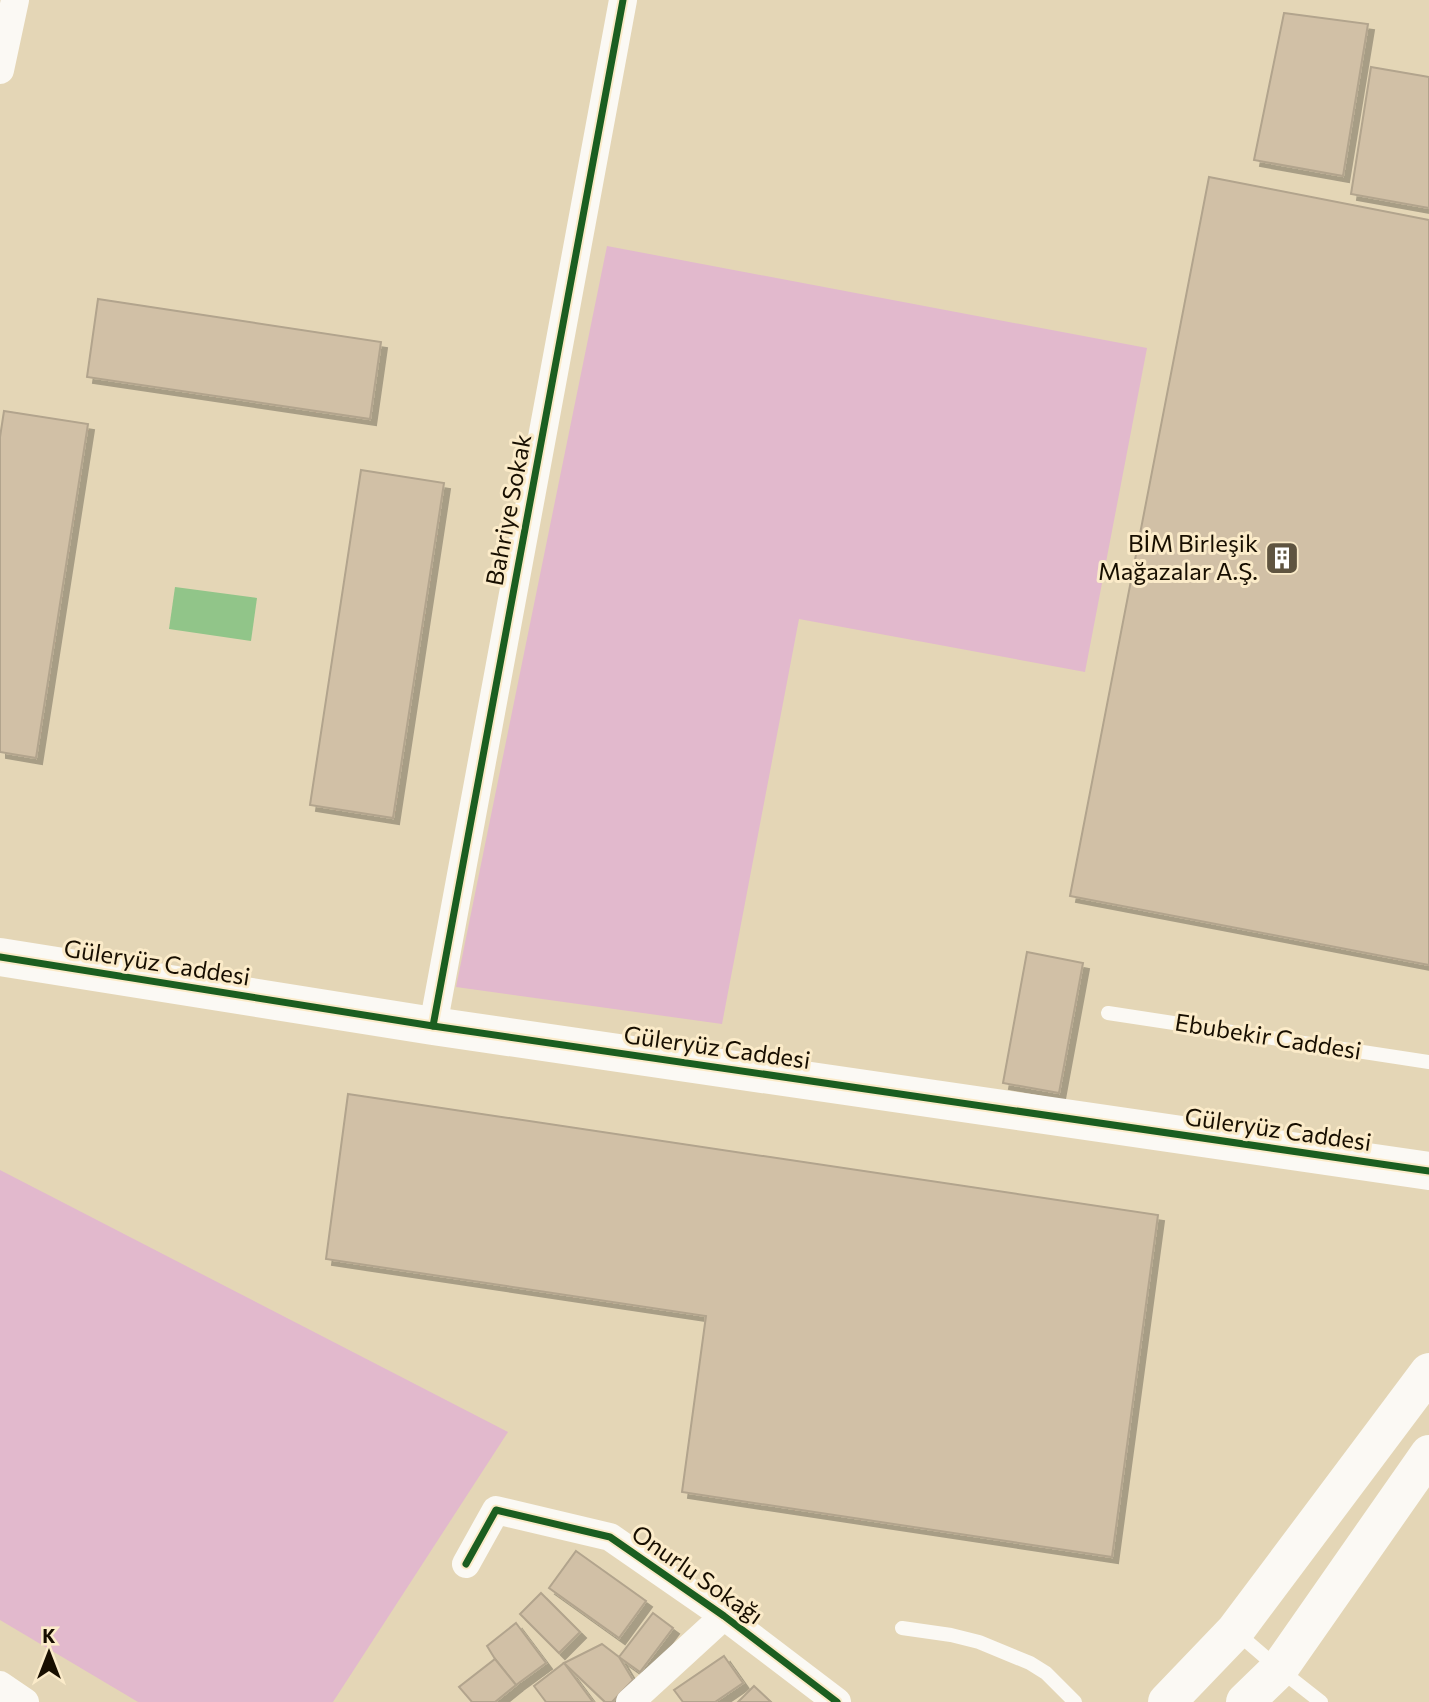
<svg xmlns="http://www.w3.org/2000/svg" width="1429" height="1702" font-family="Commissioner,sans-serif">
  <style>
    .green { fill: #e2b9cd }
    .water { fill: #91c589 }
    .building { fill: #d1c0a6; stroke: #b2a48d; stroke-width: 2; filter: url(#shadow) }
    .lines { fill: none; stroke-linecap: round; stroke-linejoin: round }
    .lane { stroke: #fbf9f4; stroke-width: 14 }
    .street { stroke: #fbf9f4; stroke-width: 28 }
    .secondary { stroke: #fbf9f4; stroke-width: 38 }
    .cycleway-casing { stroke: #fbebc9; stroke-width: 11 }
    .cycleway { stroke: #1b5e20; stroke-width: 7 }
    .labels { text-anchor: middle; stroke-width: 6; stroke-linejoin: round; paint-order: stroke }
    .street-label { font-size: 24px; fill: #170e00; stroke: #fbebc9 }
    .poi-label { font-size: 24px; fill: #170e00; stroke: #fbebc9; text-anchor: end }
  </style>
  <defs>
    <filter id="shadow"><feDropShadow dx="6" dy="6" stdDeviation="0" flood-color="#0004"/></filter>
  </defs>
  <rect width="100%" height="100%" fill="#e4d6b6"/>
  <!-- green -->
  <g class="green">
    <path d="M607 246 1147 348 1085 672 799 619 722 1024 456 987Z"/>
    <path d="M0 1170 508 1432 333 1702H138L0 1620Z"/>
  </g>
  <!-- water -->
  <path class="water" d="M175 587 257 598 251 641 169 629Z"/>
  <!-- building -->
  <g class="building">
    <path d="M1284 13 1368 24 1343 176 1254 160Z"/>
    <path d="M1371 67 1429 77V208L1351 194Z"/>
    <path d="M1209 177 1429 220V965L1070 896Z"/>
    <path d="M98 299 381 342 370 419 87 377Z"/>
    <path d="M4 411 88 424 36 758 0 752V437Z"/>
    <path d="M361 470 444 483 393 818 310 805Z"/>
    <path d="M1027 952 1083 963 1059 1093 1003 1083Z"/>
    <path d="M348 1094 1158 1215 1112 1557 682 1492 706 1316 326 1259Z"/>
    <path d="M576 1551 646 1601 619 1638 549 1588Z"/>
    <path d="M541 1593 580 1632 559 1653 520 1614Z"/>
    <path d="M653 1613 673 1628 640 1672 619 1657Z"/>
    <path d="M516 1623 546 1663 516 1685 495 1659 487 1646Z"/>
    <path d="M602 1644 619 1657 633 1680 612 1702H605L564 1663Z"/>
    <path d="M724 1656 743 1683 715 1702H683L674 1690Z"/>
    <path d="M495 1659 516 1685 495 1702H472L459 1687Z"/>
    <path d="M564 1663 593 1702H546L534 1686Z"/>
    <path d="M754 1686 771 1702H738Z"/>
  </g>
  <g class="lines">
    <!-- lane -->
    <g class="lane">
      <path d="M1108 1013 1429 1062"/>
      <path d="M902 1628 951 1635 979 1642 1030 1663 1046 1673 1075 1702"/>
      <path d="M1236 1632 1279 1669 1321 1702"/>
    </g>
    <!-- street -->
    <g class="street">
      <path d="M0 70 15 0"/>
      <path d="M433 1026 623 0"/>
      <path d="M466 1564 496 1510 610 1537 724 1616 837 1702"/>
      <path d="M0 1685 25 1702"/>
      <path d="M630 1702 724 1616"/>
    </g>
    <!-- secondary -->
    <g class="secondary">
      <path d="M0 957 433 1026 1429 1171"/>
      <path d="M1167 1702 1235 1631 1429 1372"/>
      <path d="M1245 1702 1279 1669 1429 1454"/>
    </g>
    <!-- cycleway casing -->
    <g class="cycleway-casing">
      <g id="cycleway">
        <path d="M0 957 433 1026 1429 1171"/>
        <path d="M433 1026 623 0"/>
        <path d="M466 1564 496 1510 610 1537 724 1616 837 1702"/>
      </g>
    </g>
    <!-- cycleway -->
    <use href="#cycleway" class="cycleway"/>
  </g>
  <!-- icons -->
  <defs>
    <g id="building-square" transform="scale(1.75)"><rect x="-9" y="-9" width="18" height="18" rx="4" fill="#5f5440" stroke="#fbebc9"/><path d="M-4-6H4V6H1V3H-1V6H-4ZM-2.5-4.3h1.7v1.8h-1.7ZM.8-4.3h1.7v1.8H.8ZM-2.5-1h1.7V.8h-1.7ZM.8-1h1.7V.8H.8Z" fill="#fff"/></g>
  </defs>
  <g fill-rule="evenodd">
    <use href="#building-square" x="1282" y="558"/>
  </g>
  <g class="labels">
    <!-- street labels -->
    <g class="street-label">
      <text transform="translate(509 510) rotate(-79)" y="8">Bahriye Sokak</text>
      <text transform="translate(157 963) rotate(9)" y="8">Güleryüz Caddesi</text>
      <text transform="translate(1268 1037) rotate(9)" y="8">Ebubekir Caddesi</text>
      <text transform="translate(717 1048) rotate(8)" y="8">Güleryüz Caddesi</text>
      <text transform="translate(1278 1130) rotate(8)" y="8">Güleryüz Caddesi</text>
      <text transform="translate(697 1575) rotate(35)" y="8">Onurlu Sokağı</text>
    </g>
    <!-- poi labels -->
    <g class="poi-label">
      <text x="1258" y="552">BİM Birleşik<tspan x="1258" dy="28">Mağazalar A.Ş.</tspan></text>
    </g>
  </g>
  <!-- north arrow -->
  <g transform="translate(49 1653)" stroke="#fbebc9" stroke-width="5" paint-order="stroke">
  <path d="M0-5L12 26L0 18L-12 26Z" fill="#170e00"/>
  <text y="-10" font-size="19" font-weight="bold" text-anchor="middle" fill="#170e00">K</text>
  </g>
</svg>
